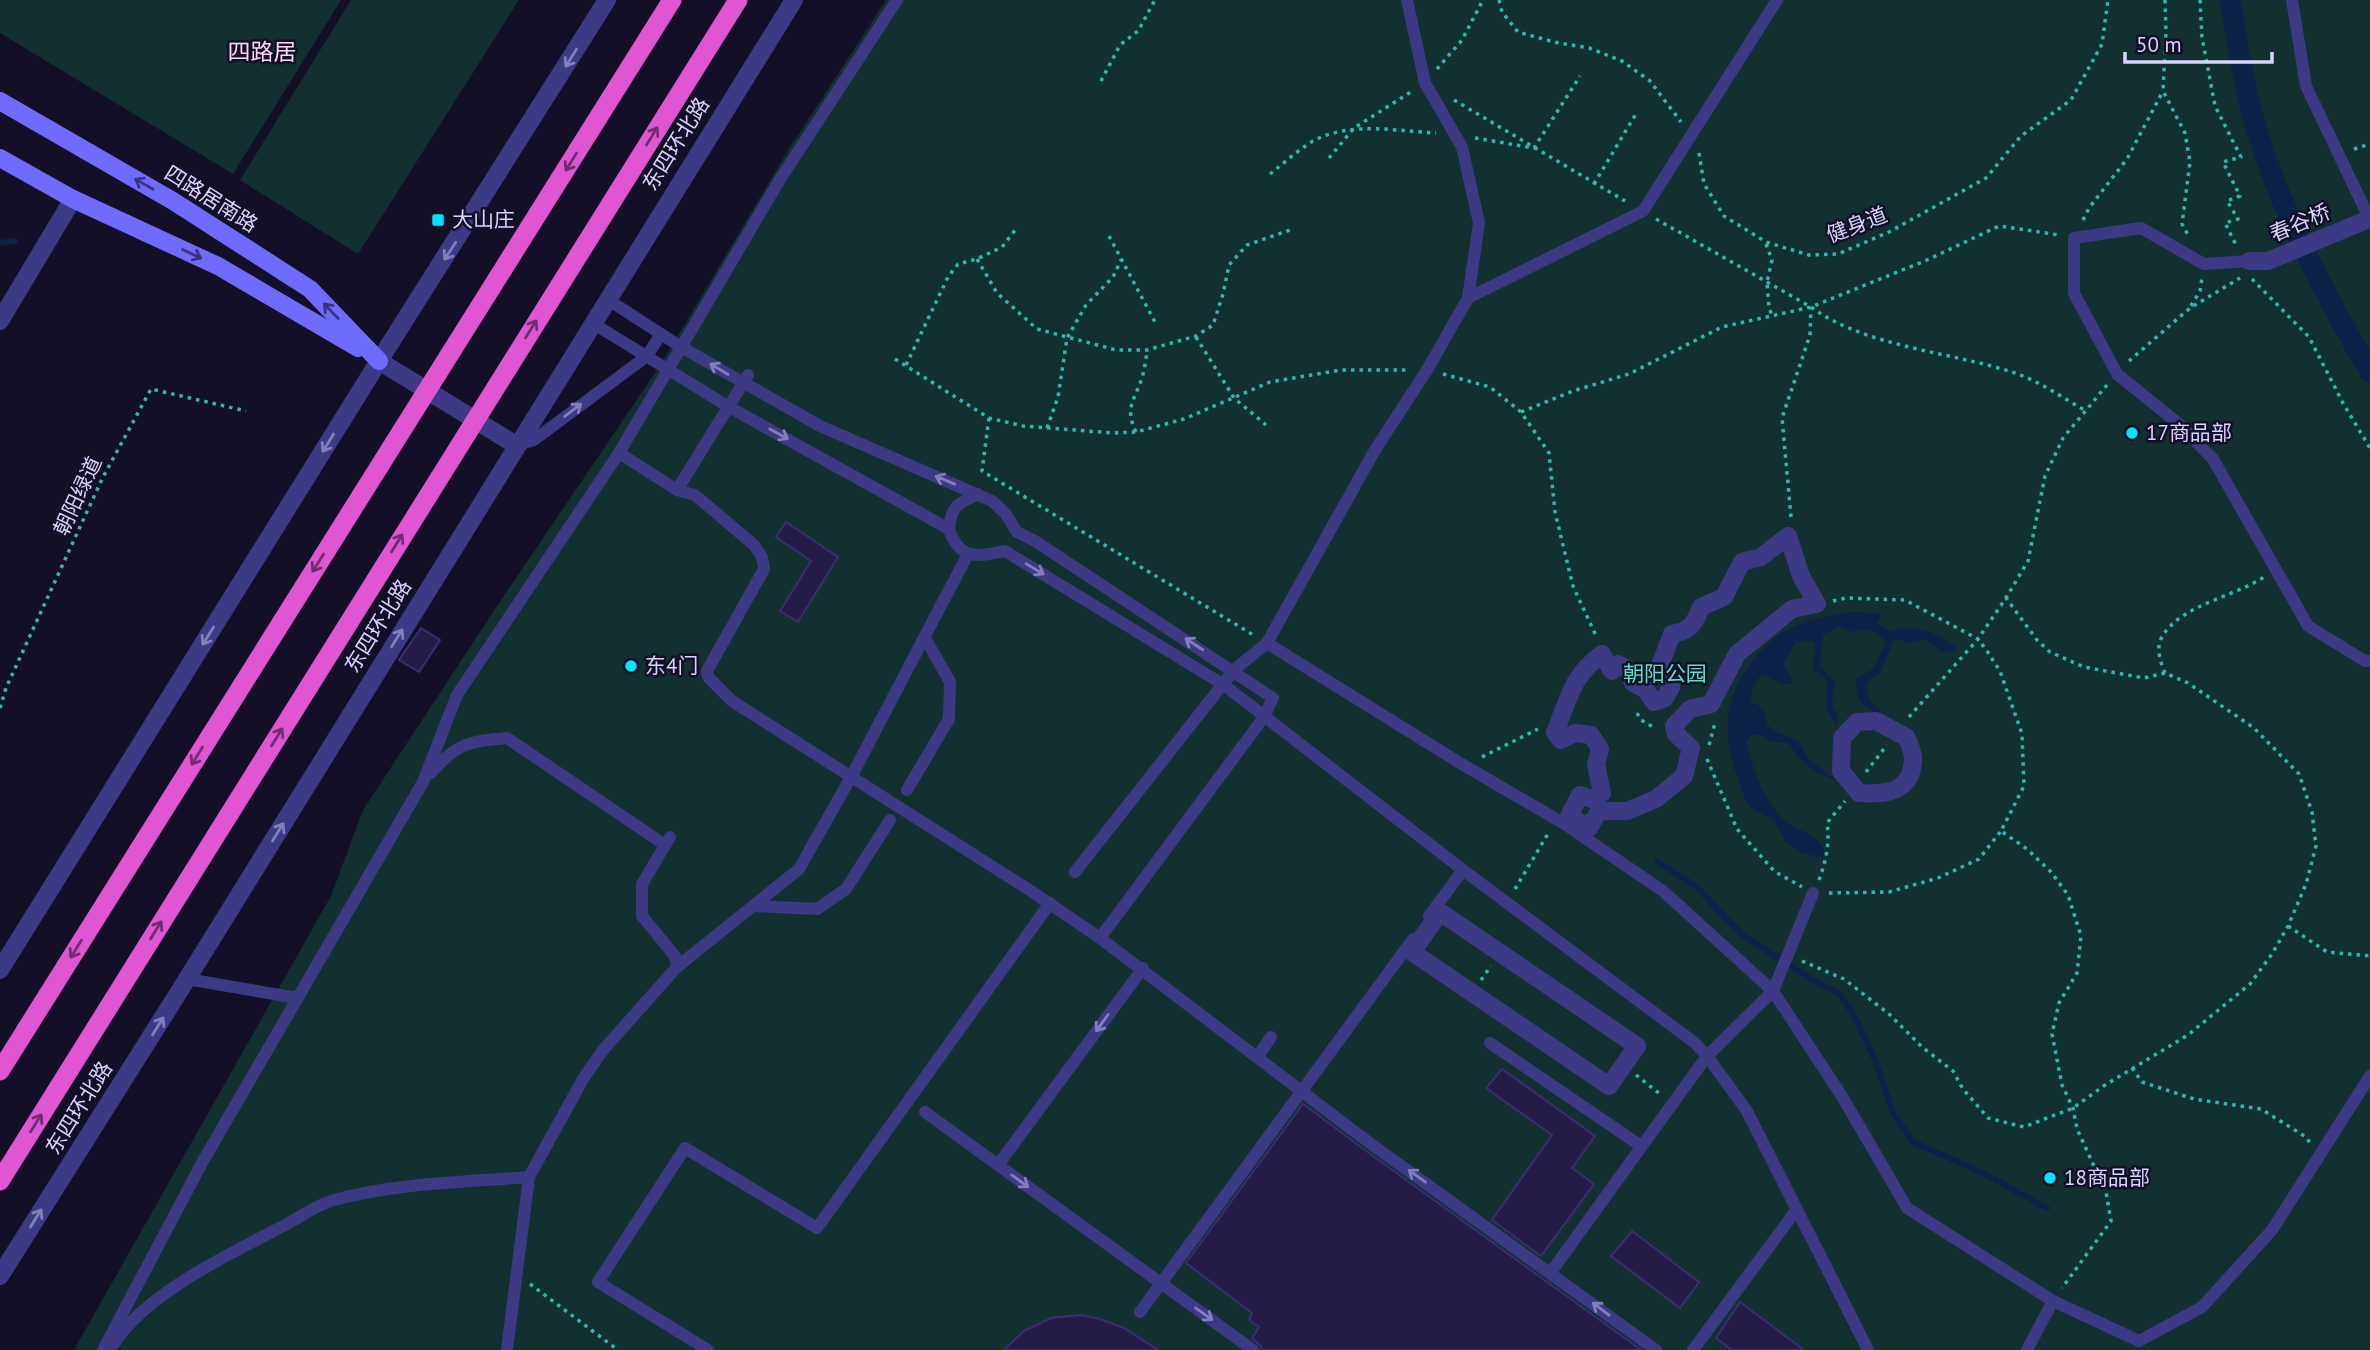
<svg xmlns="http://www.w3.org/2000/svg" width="2370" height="1350" font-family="'PT Sans','Noto Sans SC',sans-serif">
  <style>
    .green { fill: #12302f }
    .water { fill: #0c2248 }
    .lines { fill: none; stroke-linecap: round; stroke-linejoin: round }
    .stream { stroke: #0c2248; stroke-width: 6 }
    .canal { stroke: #0c2248; stroke-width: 21 }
    .building { fill: #241b47; stroke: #3b2d73; stroke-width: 2 }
    .path { stroke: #2fb8b0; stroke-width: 3.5; stroke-dasharray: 3.5 5; stroke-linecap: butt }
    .service { stroke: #3d3a85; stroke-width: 12 }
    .pedestrian { stroke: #3d3a85; stroke-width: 18 }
    .minor { stroke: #3d3a85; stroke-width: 18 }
    .tertiary { stroke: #3d3a85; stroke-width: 18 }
    .secondary { stroke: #6f6bff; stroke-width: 18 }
    .trunk { stroke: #e055d1; stroke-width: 19 }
    .oneway { stroke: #837fbc }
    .oneway2 { stroke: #6f2e73 }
    .oneway3 { stroke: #38347d }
    .poi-dot { fill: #00e5ff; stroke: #130f26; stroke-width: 2.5 }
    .labels { text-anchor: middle; stroke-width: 5; stroke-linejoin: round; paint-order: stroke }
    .street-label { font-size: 21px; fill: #d9d4ff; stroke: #130f26 }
    .poi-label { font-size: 21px; fill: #d9d4ff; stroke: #130f26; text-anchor: start }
    .park-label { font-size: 21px; fill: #5fe0c0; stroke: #130f26 }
    .neighbourhood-label { font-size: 23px; fill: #ffd6f0; stroke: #130f26 }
  </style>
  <rect width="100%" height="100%" fill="#130f26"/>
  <!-- green -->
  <g class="green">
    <path d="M0 0H341L233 174 0 33Z"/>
    <path d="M351 0H519L358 254 240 180Z"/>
    <path d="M886 0H2370V1350H74L331 896 363 810 499 603 661 364 787 152Z"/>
  </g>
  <!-- water -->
  <path class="water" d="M1854 612 1882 614 1877 624 1891 631C1917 621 1935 634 1957 647L1951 653 1940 651 1926 639 1907 643 1895 638 1880 673 1865 684 1870 701 1884 713 1876 714 1859 700 1855 680 1873 669 1886 642C1877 633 1867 626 1854 632L1838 626 1823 635 1820 665 1835 683 1832 703 1839 721 1836 725 1826 707 1827 680 1813 669 1815 641 1796 642 1783 664 1794 684H1782L1762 674C1754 682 1751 691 1750 702 1764 707 1766 710 1767 725L1778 733 1798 740 1808 758 1837 781C1815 774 1800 763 1789 743L1772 742 1762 735H1751L1746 741C1752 767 1763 798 1781 817 1794 830 1816 833 1825 851L1821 858 1801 852 1785 842 1773 818C1745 809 1746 802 1737 776 1721 732 1725 695 1754 659 1764 647 1776 635 1791 628 1811 618 1832 615 1854 612Z"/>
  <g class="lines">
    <!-- stream -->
    <g class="stream">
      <path d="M0 243 15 241"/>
      <path d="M1657 861 1698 888 1740 933 1811 979 1840 994 1855 1017 1874 1058 1894 1115 1913 1142 1983 1173 2047 1208"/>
    </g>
    <!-- canal -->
    <path class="canal" d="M2230 0C2238 41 2243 85 2255 125 2282 213 2324 293 2370 372"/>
  </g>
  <!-- building -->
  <g class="building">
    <path d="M786 522 838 557 798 622 780 611 811 561 776 537Z"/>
    <path d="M421 628 440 640 419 672 399 660Z"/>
    <path d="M1502 1069 1595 1136 1572 1168 1594 1184 1541 1256 1492 1220 1552 1135 1486 1088Z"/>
    <path d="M1303 1104 1362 1148 1641 1350H1262L1261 1346 1252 1338 1259 1327 1249 1320 1252 1313 1186 1263Z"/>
    <path d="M1632 1231 1699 1282 1680 1308 1611 1256Z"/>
    <path d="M1740 1302 1804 1350H1732L1716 1338Z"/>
    <path d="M1081 1315 1100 1319 1124 1328 1158 1350H1004L1024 1331 1051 1318Z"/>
  </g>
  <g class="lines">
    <!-- path -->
    <g class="path">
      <path d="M1499 0 1502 12 1518 32 1554 42 1589 48 1622 61 1650 81 1681 122"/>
      <path d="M2165 0 2166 32 2163 91 2185 133 2190 162 2182 224 2188 235"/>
      <path d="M2200 0 2202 37 2215 106 2241 157 2223 162 2240 196 2227 201 2238 219 2225 223 2237 247"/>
      <path d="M1437 69 1462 40 1483 0"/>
      <path d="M1101 81 1120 45 1138 31 1155 0"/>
      <path d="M1454 100 1625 201"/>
      <path d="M1475 138 1534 148 1580 76"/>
      <path d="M2354 149 2370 144"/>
      <path d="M1699 153 1704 184 1724 216 1766 242 1809 255 1838 254 1889 232 1986 178 2021 136 2071 100 2102 44 2108 0"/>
      <path d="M1329 158 1354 128 1414 90"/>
      <path d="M1270 174C1284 163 1298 150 1313 141 1351 121 1395 131 1436 133"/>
      <path d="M1594 184 1637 112"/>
      <path d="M1656 219 1811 307C1865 347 1952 352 2015 373 2039 381 2063 398 2086 411"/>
      <path d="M2083 220 2089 208 2127 159 2163 91"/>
      <path d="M1109 236 1155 322"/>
      <path d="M1766 244 1772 260 1767 282 1769 307 1772 316"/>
      <path d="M977 259 997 293 1037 329 1116 350H1147L1196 336 1213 325 1223 294 1229 265 1247 245 1290 230"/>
      <path d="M2252 279 2309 337 2344 405 2370 448"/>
      <path d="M2191 306 2200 291 2202 278"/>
      <path d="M1196 337 1234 398 1266 425"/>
      <path d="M895 359 989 418 1023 426 1113 433 1136 432 1184 419 1270 382 1341 370H1408"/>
      <path d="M2129 361 2190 308 2240 278"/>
      <path d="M906 365 948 277 958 264 977 259 1002 247 1016 229"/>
      <path d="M1443 374 1490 387 1521 412 1549 453 1555 512 1573 586 1597 638"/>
      <path d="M1521 412 1573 391 1629 374 1722 327 1811 307 1927 260 1999 226 2059 235"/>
      <path d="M989 418 982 471 1255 636"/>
      <path d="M1047 428 1058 397 1067 338 1086 305 1113 277 1121 260"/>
      <path d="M1136 432C1123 406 1137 398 1143 374 1145 367 1146 359 1147 351"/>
      <path d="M1791 517 1782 418 1810 335 1811 307"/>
      <path d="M1833 601 1846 598 1905 600 1978 639 1987 651 2000 671 2022 734 2024 786 2001 831 2027 849 2051 872 2068 895 2081 936 2077 973 2059 1003 2052 1034 2062 1085 2073 1108 2077 1129 2106 1192 2111 1221 2062 1288"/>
      <path d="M2165 673C2161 663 2155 648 2162 637 2180 605 2234 597 2264 577"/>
      <path d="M0 708 6 688 102 479 151 389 246 411"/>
      <path d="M1637 713 1641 720 1655 728"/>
      <path d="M1909 717 1978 639 2006 598 2028 561 2045 476 2063 438 2107 385"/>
      <path d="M1709 745 1715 723"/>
      <path d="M1482 757 1538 729"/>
      <path d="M1707 759 1737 829 1774 871 1802 887"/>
      <path d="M1866 772 1887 745"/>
      <path d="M1819 880C1826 861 1830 843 1827 823L1845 801"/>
      <path d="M1515 889 1549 832"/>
      <path d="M1829 893 1889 892 1938 878 1979 859 2001 831"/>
      <path d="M2288 926 2327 952 2370 956"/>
      <path d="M1802 961 1844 979 1889 1014 1922 1047 1953 1071 1963 1089 1988 1118 2024 1127 2073 1108 2105 1085 2188 1035 2250 984 2272 954 2288 926 2306 884 2316 846 2312 812 2299 774 2254 728 2188 683 2165 673 2144 678 2084 667 2050 652 2037 640 2006 598"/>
      <path d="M1481 980 1491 966"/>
      <path d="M2132 1068 2142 1082 2194 1099 2261 1109 2306 1137 2310 1143"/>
      <path d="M1636 1075 1660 1094"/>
      <path d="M530 1284 618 1350"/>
    </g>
    <!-- service -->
    <g class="service">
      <path d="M2292 0 2306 86 2370 220"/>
      <path d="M2249 261 2204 264 2141 228 2074 238V293L2117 374 2179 424 2213 459 2308 626 2365 661H2370"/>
      <path d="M1468 298 1643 211 1777 0"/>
      <path d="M607 299 681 347 820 426 992 501 1005 513 1017 532 1035 541 1273 698 1264 717 1100 938"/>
      <path d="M594 324 729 407 949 529C959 560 978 557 1005 551L1224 685 1463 870 1695 1043 1707 1056 1747 1111 1868 1350"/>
      <path d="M516 445 534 440 647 356 661 334"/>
      <path d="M619 453 677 490 695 495 754 545 762 557 764 569 707 671 708 677 732 701 1031 891 1100 938 1367 1141 1656 1350"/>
      <path d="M677 490 748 375"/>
      <path d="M949 529C951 506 958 503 978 494"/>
      <path d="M1267 643 1460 763 1563 823 1663 891 1773 991 1843 1098 1907 1208 2053 1301 2139 1341 2202 1307 2272 1230 2370 1076"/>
      <path d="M431 773C455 744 469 741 507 738L665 845"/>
      <path d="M907 790 949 719 950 682 925 638"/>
      <path d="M670 837 642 884V916L675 956 677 967"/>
      <path d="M1075 872 1234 670 1267 643 1375 450 1427 370 1468 298 1479 223 1462 147 1425 83 1407 0"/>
      <path d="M755 906 817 909 846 889 890 820"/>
      <path d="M1429 916 1463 870"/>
      <path d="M187 979 297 998"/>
      <path d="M1490 1043 1641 1146"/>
      <path d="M1258 1056 1271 1037"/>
      <path d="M925 1112 1253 1350"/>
      <path d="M998 1165 1143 968"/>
      <path d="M1551 1272 1707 1056 1773 991 1813 893"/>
      <path d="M1140 1312 1413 939"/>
      <path d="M114 1344C145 1293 234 1252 287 1224 302 1216 318 1204 334 1200 397 1183 465 1182 529 1177"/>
      <path d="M103 1350 203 1161 423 782 457 695 619 453 779 181 897 0"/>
      <path d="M507 1350 529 1177 583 1079 603 1050 677 967 799 869 851 777 968 554"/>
      <path d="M708 1350 598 1282 685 1148 817 1228 1050 903"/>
      <path d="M1693 1350 1797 1209"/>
      <path d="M2027 1350 2053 1301"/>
    </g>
    <!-- pedestrian -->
    <g class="pedestrian">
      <path d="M1788 536 1801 576 1817 604 1792 609 1737 654 1711 704 1690 709 1674 726 1676 734 1691 748 1684 776 1656 799 1627 811H1599L1589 828 1569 816 1580 795 1592 799 1602 793 1596 764 1600 749 1591 735 1575 733 1561 740 1555 732C1570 697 1570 678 1602 654L1612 671 1618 664 1627 669 1633 683 1645 689 1654 702 1665 698 1671 687 1659 668 1672 634C1691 631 1694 624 1701 607L1724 597 1742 562 1761 557Z"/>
      <path d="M1876 721 1906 737C1909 743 1913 752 1913 758 1913 792 1886 795 1859 793L1841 771 1842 738 1857 722Z"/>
      <path d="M1440 912 1637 1046 1609 1086 1412 952Z"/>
    </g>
    <!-- minor -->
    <g class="minor">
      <path d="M2249 261H2268L2369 219"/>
      <path d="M0 321 73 199"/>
    </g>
    <!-- tertiary -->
    <g class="tertiary">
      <path d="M379 361 516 445"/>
      <path d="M0 970 379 361 607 0"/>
      <path d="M0 1276 187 979 794 0"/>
    </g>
    <!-- secondary -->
    <g class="secondary">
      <path d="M0 101 173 201 310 289 379 361"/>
      <path d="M0 158 73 199 218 266 358 348"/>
    </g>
    <!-- trunk -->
    <g class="trunk">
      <path d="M0 1071 672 0"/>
      <path d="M0 1181 738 0"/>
    </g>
  </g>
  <!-- one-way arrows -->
  <defs><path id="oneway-shaft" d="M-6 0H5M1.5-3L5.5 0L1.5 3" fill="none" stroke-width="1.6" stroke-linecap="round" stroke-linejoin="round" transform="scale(1.75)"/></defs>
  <g class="oneway">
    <use href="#oneway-shaft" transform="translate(571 58) rotate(122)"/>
    <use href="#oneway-shaft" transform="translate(450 251) rotate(123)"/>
    <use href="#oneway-shaft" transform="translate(719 369) rotate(-149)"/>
    <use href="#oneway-shaft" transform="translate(573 410) rotate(-37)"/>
    <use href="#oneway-shaft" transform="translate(779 434) rotate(29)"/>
    <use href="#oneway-shaft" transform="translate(328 443) rotate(122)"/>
    <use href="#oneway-shaft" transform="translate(945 480) rotate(-157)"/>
    <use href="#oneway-shaft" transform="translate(1035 569) rotate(31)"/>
    <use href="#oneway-shaft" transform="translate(208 636) rotate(122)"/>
    <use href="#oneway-shaft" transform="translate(397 638) rotate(-58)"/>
    <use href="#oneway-shaft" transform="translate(1194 644) rotate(-147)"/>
    <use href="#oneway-shaft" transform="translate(278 832) rotate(-58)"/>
    <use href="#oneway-shaft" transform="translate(1102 1023) rotate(126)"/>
    <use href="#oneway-shaft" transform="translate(158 1026) rotate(-58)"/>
    <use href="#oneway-shaft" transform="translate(1417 1176) rotate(-144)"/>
    <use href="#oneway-shaft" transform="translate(1020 1181) rotate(36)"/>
    <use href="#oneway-shaft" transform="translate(36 1218) rotate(-58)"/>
    <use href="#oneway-shaft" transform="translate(1601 1309) rotate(-143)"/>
    <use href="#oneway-shaft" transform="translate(1204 1314) rotate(36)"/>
  </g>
  <g class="oneway2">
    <use href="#oneway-shaft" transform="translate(652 136) rotate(-58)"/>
    <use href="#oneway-shaft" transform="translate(571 162) rotate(122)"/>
    <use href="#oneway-shaft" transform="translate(531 329) rotate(-58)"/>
    <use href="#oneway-shaft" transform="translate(397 543) rotate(-58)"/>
    <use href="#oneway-shaft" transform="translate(318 563) rotate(122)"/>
    <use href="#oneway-shaft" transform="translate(277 737) rotate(-58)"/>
    <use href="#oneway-shaft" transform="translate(197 756) rotate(122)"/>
    <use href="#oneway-shaft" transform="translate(156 930) rotate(-58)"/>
    <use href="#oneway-shaft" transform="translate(76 949) rotate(122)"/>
    <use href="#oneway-shaft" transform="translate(36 1123) rotate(-58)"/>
  </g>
  <g class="oneway3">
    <use href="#oneway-shaft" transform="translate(144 184) rotate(-150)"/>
    <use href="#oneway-shaft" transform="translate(192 254) rotate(25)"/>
    <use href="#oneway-shaft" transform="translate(331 311) rotate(-134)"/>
  </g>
  <!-- markers -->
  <g class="poi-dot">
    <rect x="431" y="213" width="14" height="14" rx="3.5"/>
    <circle cx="2132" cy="433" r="7"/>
    <circle cx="631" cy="666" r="7"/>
    <circle cx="2050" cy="1178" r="7"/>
  </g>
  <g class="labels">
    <!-- street labels -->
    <g class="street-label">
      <text transform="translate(676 144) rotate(-58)" y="7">东四环北路</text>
      <text transform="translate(211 199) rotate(32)" y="7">四路居南路</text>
      <text transform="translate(2300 223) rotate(-23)" y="7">春谷桥</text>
      <text transform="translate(1857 225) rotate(-21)" y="7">健身道</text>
      <text transform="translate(78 496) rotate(-65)" y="7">朝阳绿道</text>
      <text transform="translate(378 626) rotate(-58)" y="7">东四环北路</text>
      <text transform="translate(79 1108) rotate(-58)" y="7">东四环北路</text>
    </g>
    <!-- poi labels -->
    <g class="poi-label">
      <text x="452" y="227">大山庄</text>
      <text x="2146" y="440">17商品部</text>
      <text x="645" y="673">东4门</text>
      <text x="2064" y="1185">18商品部</text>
    </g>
    <!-- park labels -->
    <g class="park-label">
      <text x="1665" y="681">朝阳公园</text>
    </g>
    <!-- neighbourhood labels -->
    <g class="neighbourhood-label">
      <text x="262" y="60">四路居</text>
    </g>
  </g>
  <!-- scale -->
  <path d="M2125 52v10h147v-10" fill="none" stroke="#d9d4ff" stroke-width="3.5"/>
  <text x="2136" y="52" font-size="21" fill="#d9d4ff" stroke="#130f26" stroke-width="5" paint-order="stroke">50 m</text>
</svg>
